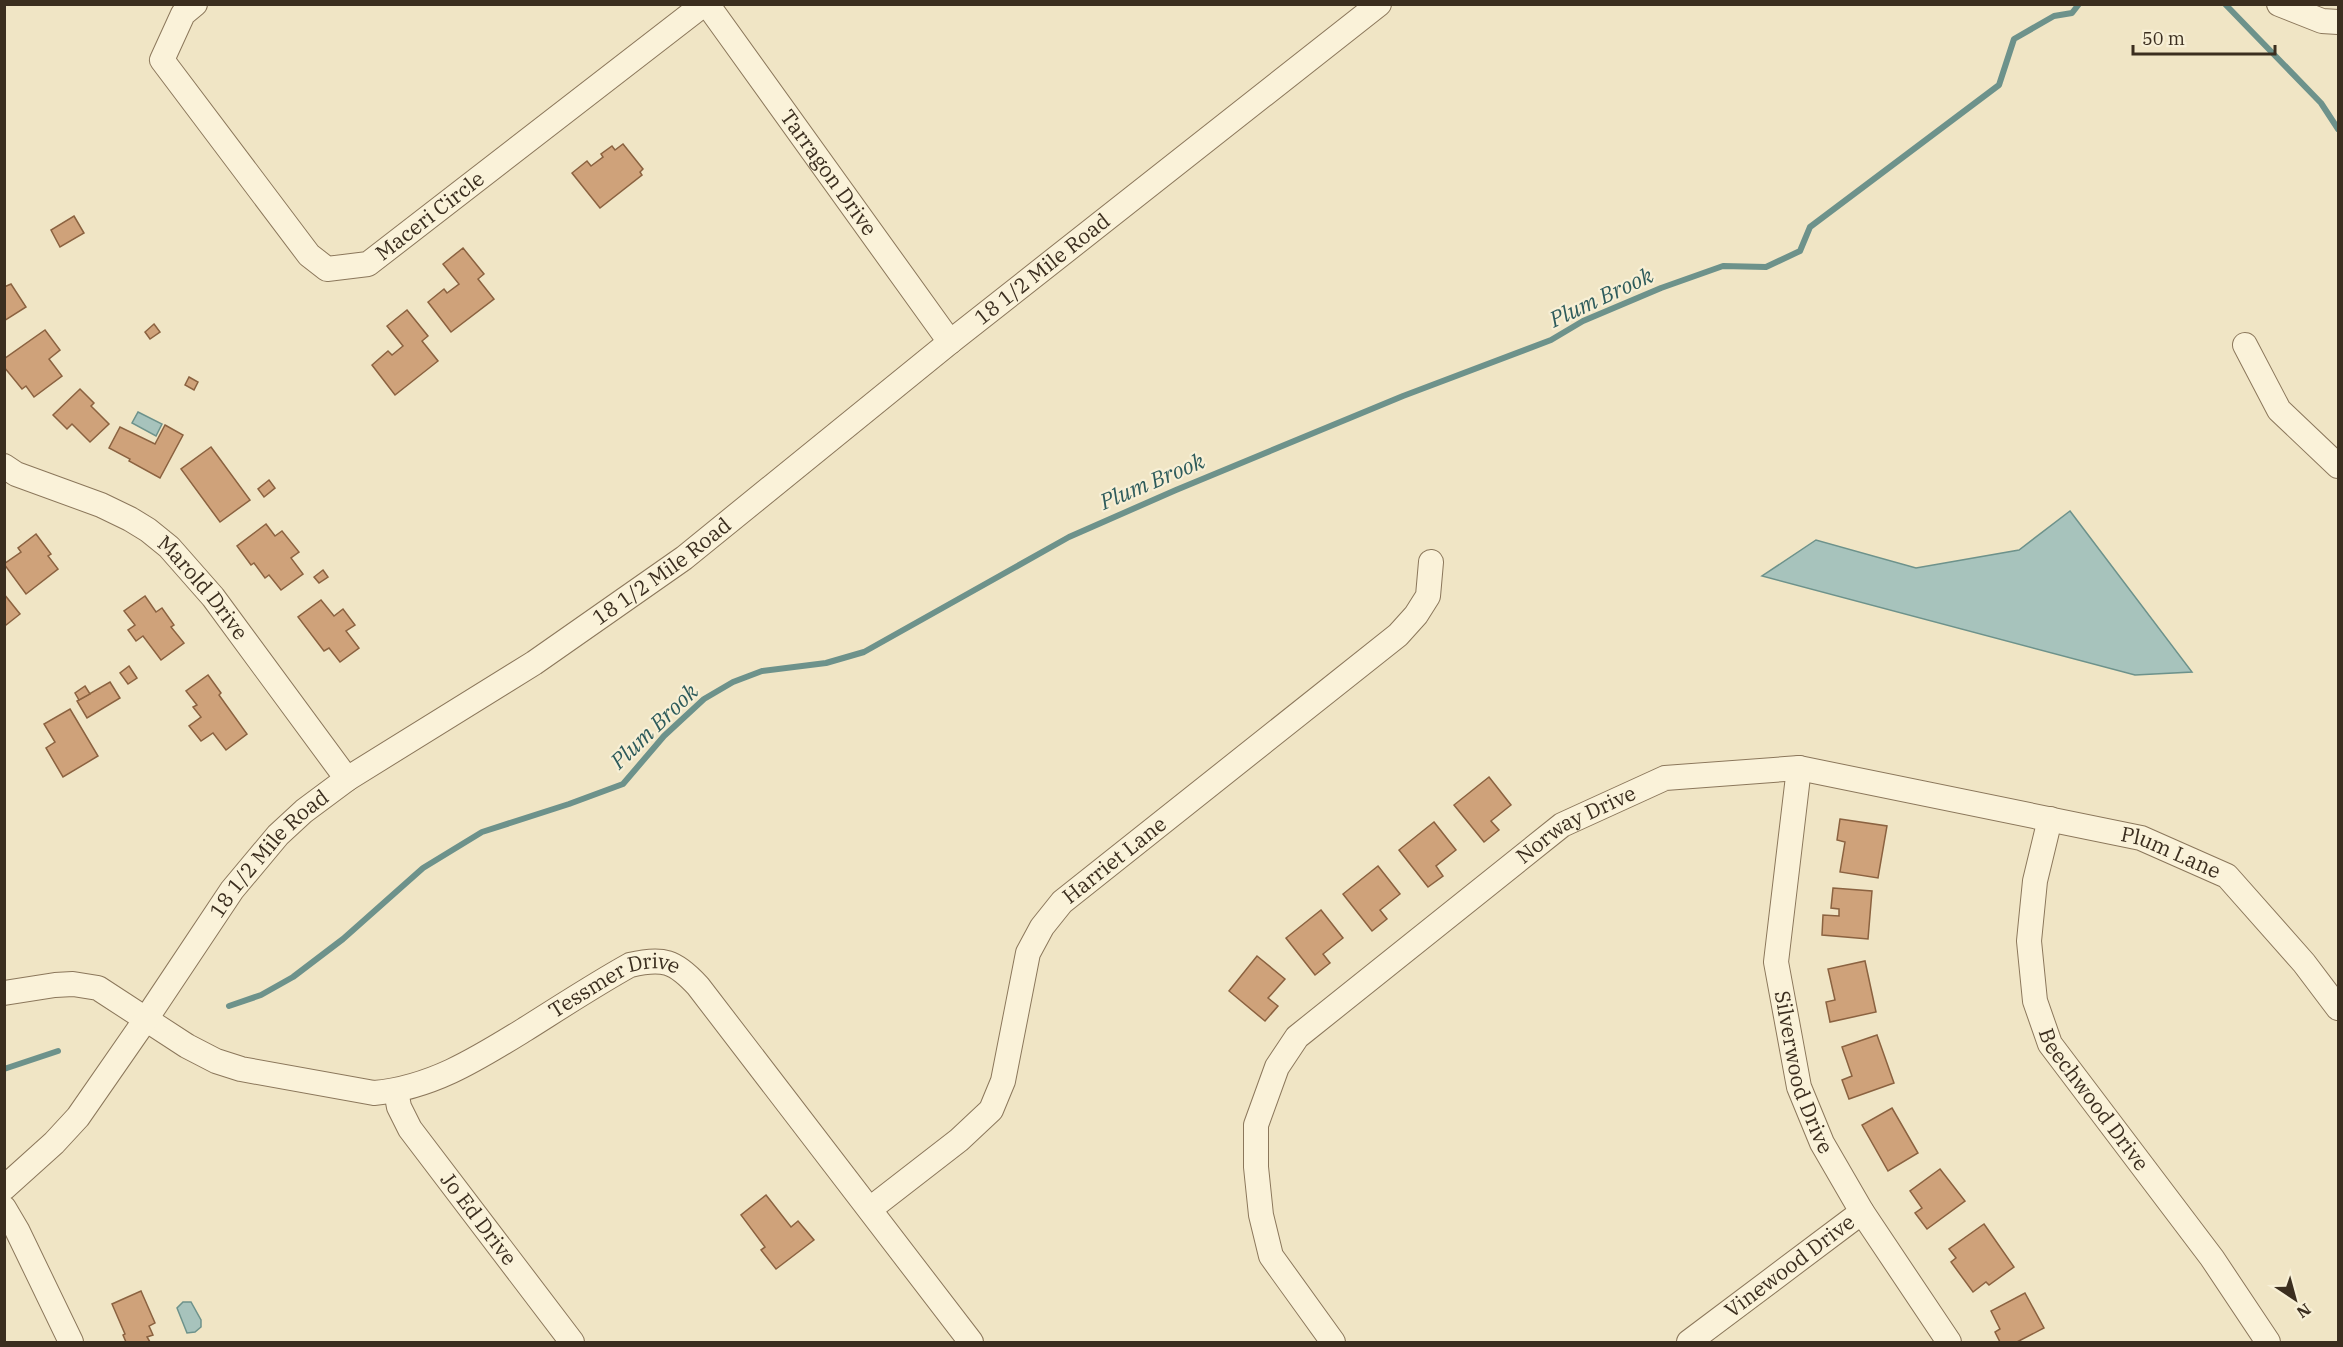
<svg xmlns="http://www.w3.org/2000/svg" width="2343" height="1347" font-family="'IBM Plex Serif',serif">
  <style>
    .water { fill: #a7c3bc; stroke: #6d928b; stroke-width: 1.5 }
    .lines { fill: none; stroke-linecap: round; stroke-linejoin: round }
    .stream { stroke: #6d928b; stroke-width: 6 }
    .building { fill: #cfa27a; stroke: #8b6240; stroke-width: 1.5 }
    .minor-casing { stroke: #8b775b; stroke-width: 26 }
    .minor { stroke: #faf2d9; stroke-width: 24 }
    .labels { text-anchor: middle; stroke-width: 4.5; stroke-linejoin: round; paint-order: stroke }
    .street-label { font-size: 21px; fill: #3b2e1f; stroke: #f7efd5 }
    .water-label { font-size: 22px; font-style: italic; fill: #2e5b5b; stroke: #f7efd5 }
  </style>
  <rect width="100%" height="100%" fill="#f0e5c5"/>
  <!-- water -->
  <g class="water">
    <path d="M138 412 162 424 156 436 132 423Z"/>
    <path d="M2070 511 2192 672 2135 675 1762 576 1816 540 1916 568 2019 550Z"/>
    <path d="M183 1302H191L201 1320V1327L195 1332 187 1333 177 1308Z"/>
  </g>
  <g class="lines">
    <!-- stream -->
    <g class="stream">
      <path d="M2225 4 2321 103 2338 129"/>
      <path d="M229 1006 261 995 293 977 343 939 423 868 482 832 569 804 623 784 664 736 704 699 733 682 762 671 826 663 864 652 1069 537 1176 490 1403 396 1551 340 1583 321 1661 288 1723 266 1766 267 1800 251 1810 227 1999 85 2014 39 2054 16 2072 13 2079 4"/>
      <path d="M4 1069 58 1051"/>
    </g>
  </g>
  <!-- building -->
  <g class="building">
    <path d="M623 144 643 169 640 172 642 175 600 208 572 173 587 161 591 166 603 157 601 154 612 146 615 150Z"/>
    <path d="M74 216 84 233 60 247 51 230Z"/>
    <path d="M463 248 484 274 478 279 494 299 451 332 428 302 444 289 447 293 459 284 443 264Z"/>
    <path d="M11 284 26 307 4 321V287Z"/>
    <path d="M407 310 428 336 422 341 438 361 395 395 372 365 388 351 392 355 403 346 387 326Z"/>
    <path d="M154 324 160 332 150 339 145 332Z"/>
    <path d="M45 330 60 350 49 359 62 376 34 397 26 386 22 389 4 367V359Z"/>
    <path d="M189 377 198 382 194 390 185 385Z"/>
    <path d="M80 389 94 403 91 406 109 424 90 442 72 424 67 429 53 415Z"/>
    <path d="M165 425 183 435 160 478 129 461 130 459 109 448 120 427 155 444Z"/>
    <path d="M211 447 250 500 220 522 181 469Z"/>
    <path d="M269 480 275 488 264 497 258 489Z"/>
    <path d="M266 524 275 536 282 531 299 552 291 558 303 574 281 590 269 575 265 578 254 563 251 565 237 546Z"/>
    <path d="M36 534 51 554 48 556 58 569 26 594 4 564 21 552 18 548Z"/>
    <path d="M323 570 328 577 319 583 314 577Z"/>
    <path d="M4 594 20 614 6 625 4 623Z"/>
    <path d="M145 596 156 612 162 608 174 625 171 627 184 643 161 660 143 636 136 641 128 630 135 625 124 611Z"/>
    <path d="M321 600 334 616 343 609 355 625 346 631 359 648 340 662 329 648 324 651 298 617Z"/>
    <path d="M129 666 137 678 128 684 120 673Z"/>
    <path d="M208 675 221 693 219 695 247 734 226 750 213 733 201 741 189 726 201 717 193 707 197 705 186 691Z"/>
    <path d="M110 682 120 698 87 718 77 701Z"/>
    <path d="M85 686 90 694 79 700 75 693Z"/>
    <path d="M70 709 98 756 63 777 46 748 55 742 44 724Z"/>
    <path d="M1489 777 1511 805 1491 821 1499 830 1484 842 1454 805Z"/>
    <path d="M1840 819 1887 826 1878 878 1840 872 1845 842 1837 840Z"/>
    <path d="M1434 822 1456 850 1436 866 1443 876 1428 887 1399 850Z"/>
    <path d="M1378 866 1400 894 1380 910 1387 919 1372 931 1343 894Z"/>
    <path d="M1833 888 1872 891 1868 939 1822 935 1823 915 1839 916V909L1831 908Z"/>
    <path d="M1321 910 1343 938 1323 954 1330 963 1315 975 1286 938Z"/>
    <path d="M1257 956 1285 979 1268 998 1278 1006 1265 1021 1229 991Z"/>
    <path d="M1865 961 1876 1012 1830 1022 1826 1002 1835 1000 1828 969Z"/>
    <path d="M1877 1035 1894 1083 1849 1099 1842 1080 1852 1076 1842 1047Z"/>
    <path d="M1892 1108 1918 1153 1888 1171 1862 1125Z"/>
    <path d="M1940 1169 1965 1201 1927 1229 1915 1213 1922 1208 1910 1191Z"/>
    <path d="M766 1195 791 1227 798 1221 814 1240 776 1269 761 1250 765 1247 741 1215Z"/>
    <path d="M1984 1224 2014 1267 1989 1285 1986 1282 1973 1292 1951 1262 1956 1258 1949 1249Z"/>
    <path d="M141 1291 155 1323 149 1326 153 1335 147 1337 150 1342H126L123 1335 125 1334 112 1304Z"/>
    <path d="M2025 1293 2044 1328 2017 1342H2000L1995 1332 2000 1329 1991 1311Z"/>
  </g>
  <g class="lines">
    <!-- minor casing -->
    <g class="minor-casing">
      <g id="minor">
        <path id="s1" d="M195 4 183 14 162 60 309 255 327 269 368 264 704 4"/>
        <path id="s2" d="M707 4 950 342"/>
        <path d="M2279 4 2322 21 2338 22"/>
        <path d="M2245 345 2279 410 2338 466"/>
        <path id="s3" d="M4 466 16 474 101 505 130 519 148 530 169 547 213 597 347 779"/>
        <path id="s4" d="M1799 768 1776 962 1799 1087 1822 1143 1862 1212 1949 1342"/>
        <path id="s5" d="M2050 819 2035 881 2029 941 2035 1001 2050 1044 2212 1258 2268 1342"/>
        <path id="s6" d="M4 993 55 985 73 984 98 988 187 1046 216 1061 241 1069 374 1093C431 1088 477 1059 524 1030 559 1008 594 985 630 965 663 957 675 961 698 986L971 1342"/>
        <path id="s7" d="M396 1091 399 1107 410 1129 572 1342"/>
        <path id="s8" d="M4 1188 54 1143 78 1117 146 1019 232 890 278 835 304 811 347 779 534 663 684 558 950 342 1379 4"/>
        <path d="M4 1208 17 1230 71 1342"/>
        <path id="s9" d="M870 1209 959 1140 991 1110 1003 1081 1028 953 1042 927 1062 902 1398 635 1416 615 1428 596 1431 562"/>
        <path id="s10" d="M1333 1342 1271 1256 1261 1215 1256 1167V1125L1277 1067 1297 1037 1562 825 1665 778 1799 768 2141 838 2227 876 2304 963 2338 1008"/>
        <path id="s11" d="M1689 1342 1862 1212"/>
      </g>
    </g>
    <!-- minor -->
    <use href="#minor" class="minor"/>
  </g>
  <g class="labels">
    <!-- street labels -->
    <g class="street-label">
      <text dy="7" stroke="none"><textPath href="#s2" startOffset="208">Tarragon Drive</textPath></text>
      <text dy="7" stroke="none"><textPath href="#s1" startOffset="453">Maceri Circle</textPath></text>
      <text dy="7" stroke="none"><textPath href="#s8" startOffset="1401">18 1/2 Mile Road</textPath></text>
      <text dy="7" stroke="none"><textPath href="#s8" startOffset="915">18 1/2 Mile Road</textPath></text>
      <text dy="7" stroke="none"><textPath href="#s3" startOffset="238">Marold Drive</textPath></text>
      <text dy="7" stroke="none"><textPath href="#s10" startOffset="688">Norway Drive</textPath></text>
      <text dy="7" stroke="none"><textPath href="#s10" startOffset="1305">Plum Lane</textPath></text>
      <text dy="7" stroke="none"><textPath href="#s8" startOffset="429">18 1/2 Mile Road</textPath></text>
      <text dy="7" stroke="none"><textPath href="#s9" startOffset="447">Harriet Lane</textPath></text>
      <text dy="7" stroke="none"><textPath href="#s6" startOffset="663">Tessmer Drive</textPath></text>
      <text dy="7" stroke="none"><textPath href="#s4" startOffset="309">Silverwood Drive</textPath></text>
      <text dy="7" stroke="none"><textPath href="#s5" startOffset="300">Beechwood Drive</textPath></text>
      <text dy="7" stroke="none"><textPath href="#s7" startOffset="154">Jo Ed Drive</textPath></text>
      <text dy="7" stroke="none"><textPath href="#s11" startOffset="126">Vinewood Drive</textPath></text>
    </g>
    <!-- water labels -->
    <g class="water-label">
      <text transform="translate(1601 297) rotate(-25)" y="8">Plum Brook</text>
      <text transform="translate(1152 481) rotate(-23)" y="8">Plum Brook</text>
      <text transform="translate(654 726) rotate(-44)" y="8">Plum Brook</text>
    </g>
  </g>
  <!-- border -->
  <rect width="2343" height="1347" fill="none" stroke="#3b2e1f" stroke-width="12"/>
  <!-- north arrow -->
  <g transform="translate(2295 1299) rotate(144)" stroke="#f7efd5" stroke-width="4.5" paint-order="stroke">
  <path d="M0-4.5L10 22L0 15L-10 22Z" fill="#3b2e1f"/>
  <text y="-9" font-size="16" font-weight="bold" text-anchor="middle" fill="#3b2e1f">N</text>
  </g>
  <!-- scale -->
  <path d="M2133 45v9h142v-9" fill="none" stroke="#3b2e1f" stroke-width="3"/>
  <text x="2142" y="45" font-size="18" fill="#3b2e1f" stroke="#f7efd5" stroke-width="4.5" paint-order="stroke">50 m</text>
</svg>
